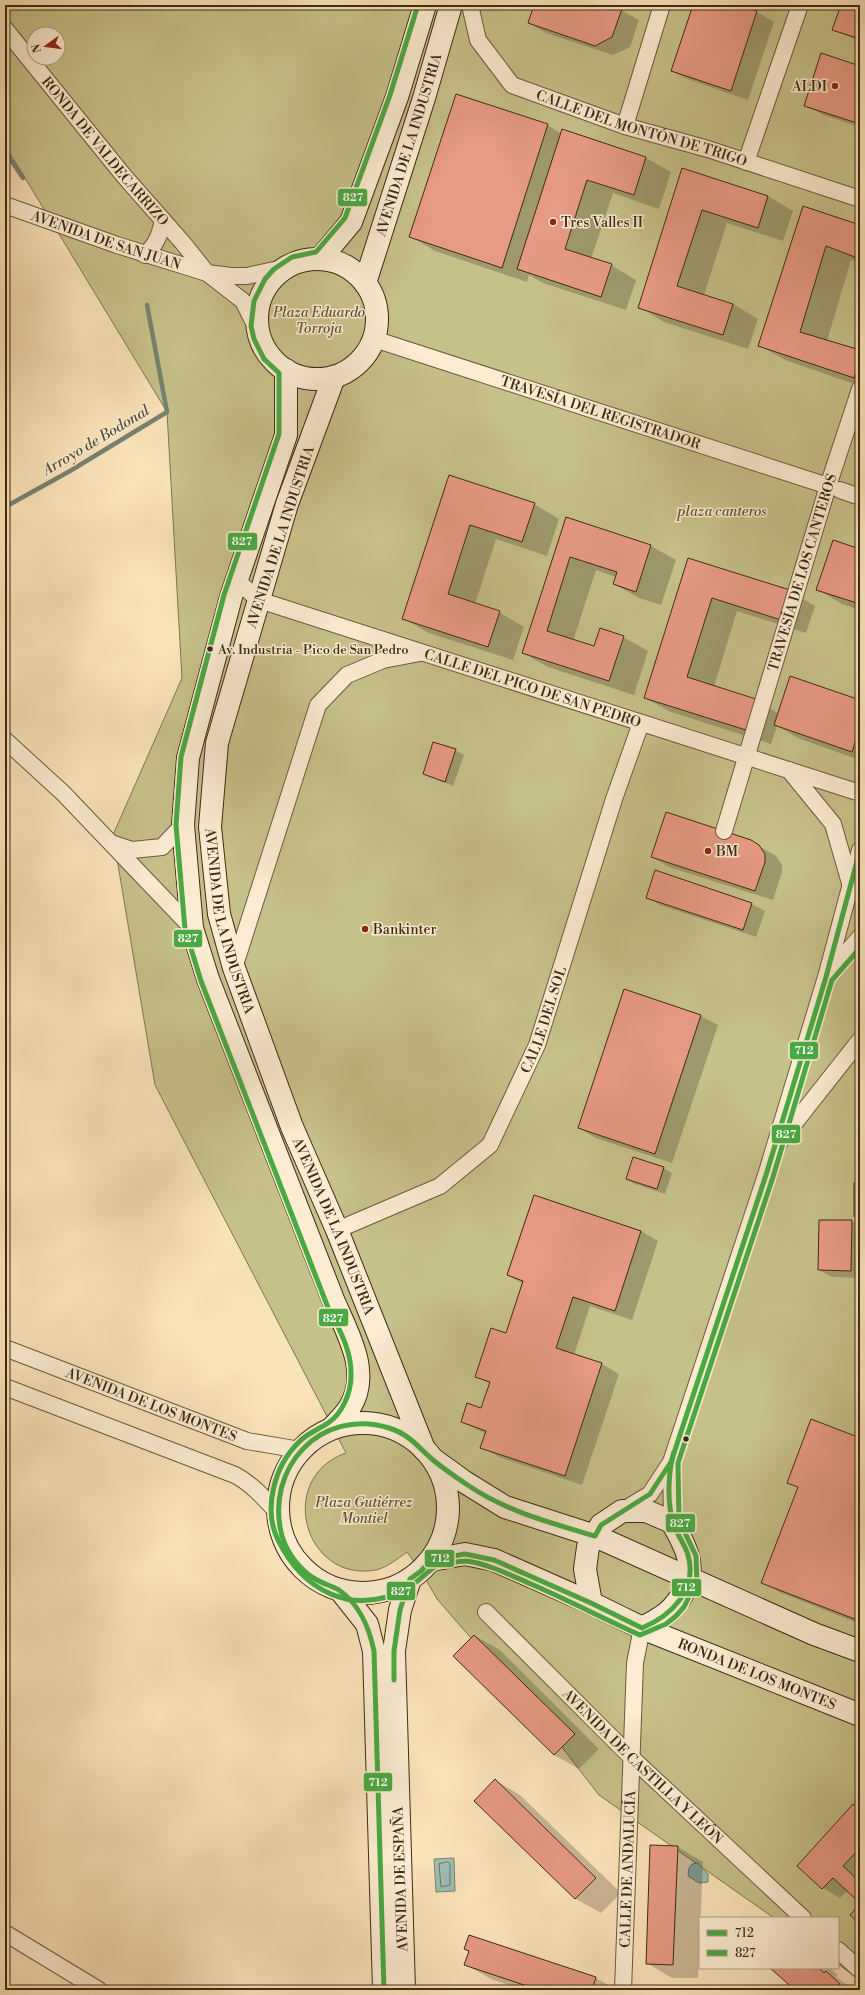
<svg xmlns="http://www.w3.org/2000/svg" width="865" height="1995" font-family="'Libre Bodoni',serif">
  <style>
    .green { fill: #c6c08a; stroke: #82754e; fill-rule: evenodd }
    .water { fill: #9ebdb2; stroke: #778272 }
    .shadow { fill: #0003 }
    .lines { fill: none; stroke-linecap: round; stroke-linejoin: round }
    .shore { stroke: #6e7462; stroke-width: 1 }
    .stream { stroke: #778272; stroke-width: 4.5 }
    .building { fill: #e79a84; stroke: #3d2a12 }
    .street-casing { stroke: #6c583c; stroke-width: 18 }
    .secondary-casing { stroke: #3d2a12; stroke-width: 24 }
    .street { stroke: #fcecd2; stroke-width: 16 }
    .secondary { stroke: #fcecd2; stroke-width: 22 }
    .bus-1-casing { stroke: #fcecd2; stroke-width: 8 }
    .bus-2-casing { stroke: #fcecd2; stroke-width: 8 }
    .bus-1 { stroke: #49a942; stroke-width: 5 }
    .bus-2 { stroke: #49a942; stroke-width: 5 }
    .poi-dot { fill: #8f2418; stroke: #fcecd2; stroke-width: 1.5 }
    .bus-dot { fill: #3d2a12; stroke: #fcecd2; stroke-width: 1.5 }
    .labels { text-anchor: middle; stroke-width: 3; stroke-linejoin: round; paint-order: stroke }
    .bus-label { font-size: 13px; fill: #3d2a12; stroke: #fcecd2; text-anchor: start }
    .poi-label { font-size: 14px; fill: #3d2a12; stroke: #fcecd2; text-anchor: start }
    .street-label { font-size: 14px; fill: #3d2a12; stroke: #fcecd2 }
    .park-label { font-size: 14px; font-style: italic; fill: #5f5030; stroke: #fcecd2 }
    .water-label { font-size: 15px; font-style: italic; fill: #554f3a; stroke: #fcecd2 }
    .line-badge { stroke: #fcecd2; stroke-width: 1.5 }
    .badge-label { font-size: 11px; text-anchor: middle; font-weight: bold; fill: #fff }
  </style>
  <rect width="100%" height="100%" fill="#fae2b9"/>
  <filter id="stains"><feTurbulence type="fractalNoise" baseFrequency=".005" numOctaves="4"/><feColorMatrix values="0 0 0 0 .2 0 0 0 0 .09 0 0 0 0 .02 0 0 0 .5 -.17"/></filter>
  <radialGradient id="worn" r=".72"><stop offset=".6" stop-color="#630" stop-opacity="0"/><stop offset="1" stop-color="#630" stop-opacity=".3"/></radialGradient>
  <!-- green -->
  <path class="green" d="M5 5H860V1980L838 1964V1918H774L599 1795 526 1701 437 1599 421 1571 407 1552C397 1559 388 1567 376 1570 303 1583 276 1477 346 1453L155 1085 113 835 182 678 167 412 5 145ZM34 34H58V58H34Z"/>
  <!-- water -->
  <g class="water">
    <path d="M454 1858 455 1891 436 1892 434 1859Z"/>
    <path d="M698 1863 708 1874V1882L699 1883 688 1876 689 1868 692 1864Z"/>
  </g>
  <!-- shadow -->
  <g class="shadow">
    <path d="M535 5H607L621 10 639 20 630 47 613 55 546 33 529 23Z"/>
    <path d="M694 5H735L757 12 774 22 748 100 690 80 672 71Z"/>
    <path d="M842 5H860V42L834 29Z"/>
    <path d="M860 67V127L823 115 805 105Z"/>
    <path d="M547 125 562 134 563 131 646 158 671 172 659 209 613 193 591 259 611 265 636 280 626 310 543 283 529 275 527 282 435 251 410 236Z"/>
    <path d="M683 169 768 196 793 211 783 241 727 223 704 295 733 304 758 319 748 349 664 322 639 307Z"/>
    <path d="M804 207 860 226V263L851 260 827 341 860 351V386L785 360 760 346Z"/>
    <path d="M450 477 534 504 559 519 547 556 496 539 475 604 499 612 524 627 513 660 429 633 404 619Z"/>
    <path d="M566 518 651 546 676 560 661 605 639 598 614 584 616 577 596 570 573 641 595 648 623 637 648 651 634 695 548 667 523 653Z"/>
    <path d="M860 551V610L842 604 817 589Z"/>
    <path d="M689 559 790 591 815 606 806 633 737 611 714 687 756 700 779 714 860 701V760L800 739 777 726 771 744 671 712 645 698Z"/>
    <path d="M455 750 464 755 453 786 424 774Z"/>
    <path d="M750 841 776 856 782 865V872L773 900 669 867 652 857Z"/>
    <path d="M656 872 752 904 765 911 756 937 660 905 647 897Z"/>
    <path d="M701 1016 718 1025 672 1163 596 1138 579 1128Z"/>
    <path d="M634 1158 664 1168 672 1173 665 1194 635 1184 627 1179Z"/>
    <path d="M534 1196 641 1231 658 1241 632 1320 590 1306 574 1355 602 1364 619 1374 582 1485 499 1457 481 1447 486 1434 462 1422 482 1409 490 1384 476 1376 507 1334 523 1284 508 1275Z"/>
    <path d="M851 1221 860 1226V1278L832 1277 819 1270Z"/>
    <path d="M860 1426V1624L779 1592 762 1582 799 1488 788 1482 856 1438Z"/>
    <path d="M475 1636 500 1650 599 1749 579 1769 554 1755Z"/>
    <path d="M495 1780 520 1795 621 1893 601 1913 576 1899 475 1801Z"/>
    <path d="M854 1805 860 1809V1901L848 1890 840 1898 823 1888 798 1866Z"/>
    <path d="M678 1847 703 1862 698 1978H672L647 1963Z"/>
    <path d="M465 1949 596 1978 617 1990H523L491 1979 466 1965 470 1952Z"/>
    <path d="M772 1968H830L838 1975 836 1977 854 1990H796Z"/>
  </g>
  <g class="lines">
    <!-- shore -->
    <path class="shore" d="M448 1862 450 1864V1885L441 1887 439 1864Z"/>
    <!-- stream -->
    <g class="stream">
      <path d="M5 151 23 178"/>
      <path d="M5 507 70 471 167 412 147 305"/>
    </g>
  </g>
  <!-- building -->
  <g class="building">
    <path d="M534 5H610L622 9 612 37 595 46 528 23Z"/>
    <path d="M693 5H738L757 11 731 91 671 71Z"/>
    <path d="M841 5H860V39L832 30Z"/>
    <path d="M821 53 860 66V124L804 106Z"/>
    <path d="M456 94 548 124 502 268 409 237Z"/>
    <path d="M562 129 646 157 634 195 587 180 565 249 612 264 601 297 517 269Z"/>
    <path d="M682 168 768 196 758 228 702 210 677 286 733 304 723 335 638 308Z"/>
    <path d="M803 206 860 225V259L826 246 800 332 860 350V359L854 378 758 346Z"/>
    <path d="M449 475 535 503 522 542 470 525 448 594 500 611 488 647 402 619Z"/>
    <path d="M566 517 651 545 636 592 613 584 617 572 570 557 547 631 594 646 600 628 624 636 609 681 522 653Z"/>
    <path d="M833 540 860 549V604L816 590Z"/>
    <path d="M688 558 790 590 781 620 712 598 687 677 756 699 746 730 644 698Z"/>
    <path d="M790 676 860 700V727L852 752 774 725Z"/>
    <path d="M433 742 456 749 445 782 423 774Z"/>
    <path d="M666 812 751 840 759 845 765 854V862L755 891 651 857Z"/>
    <path d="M655 870 752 903 743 930 646 898Z"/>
    <path d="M624 989 701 1015 655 1154 578 1128Z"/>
    <path d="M633 1157 664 1167 657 1189 626 1179Z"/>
    <rect x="854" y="1183" width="6" height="33"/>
    <path d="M534 1195 641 1231 615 1311 573 1297 556 1348 602 1363 565 1476 480 1448 486 1431 461 1422 467 1403 481 1408 490 1382 475 1377 491 1328 506 1333 523 1281 507 1275Z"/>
    <path d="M819 1220H852L851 1271 818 1270Z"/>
    <path d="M811 1419 855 1436 860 1423V1612L857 1620 761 1583 798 1487 787 1483Z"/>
    <path d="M474 1635 575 1734 554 1755 453 1656Z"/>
    <path d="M495 1779 596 1878 575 1899 474 1801Z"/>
    <path d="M853 1804 860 1810V1848L843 1866 860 1882V1903L833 1878 822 1889 797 1866Z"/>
    <path d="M650 1845 678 1846 673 1965 646 1964Z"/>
    <path d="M860 1904V1924L850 1915Z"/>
    <path d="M469 1935 596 1977 592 1990H539L464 1965 469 1951 464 1949Z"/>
    <path d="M770 1968H819L824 1973 826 1971 840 1984 838 1986 843 1990H795Z"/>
  </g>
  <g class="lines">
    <!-- street casing -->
    <g class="street-casing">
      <g id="street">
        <path id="s1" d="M470 5 478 40 512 85 625 126 708 149 860 199"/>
        <path id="s2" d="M5 29 124 176 183 243 207 273 243 301 259 333"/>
        <path d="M625 126 662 5"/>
        <path d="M746 162 800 5"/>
        <path id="s3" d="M5 205 117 245 207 273 231 276H247L288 267"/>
        <path d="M145 255C157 244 160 234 163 220"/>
        <path id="s4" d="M374 339 828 486"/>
        <path d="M840 490 860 497"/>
        <path id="s5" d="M236 580 259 600 860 793"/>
        <path d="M5 740 63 793 192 928"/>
        <path d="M789 770 833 824 850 883"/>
        <path id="s6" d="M724 831 828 486 860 389"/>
        <path d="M114 844 132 850 162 847 183 825"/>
        <path d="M234 968 318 705 347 675 383 660 420 653"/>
        <path d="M829 973 860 937"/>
        <path d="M778 1144 860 1040"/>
        <path id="s7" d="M337 1230 440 1186 490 1145 537 1045 614 799 641 723"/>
        <path id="s8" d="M5 1348 247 1441 300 1450"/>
        <path d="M5 1387 235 1475C252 1484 265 1499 278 1513"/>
        <path d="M671 1462 672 1522"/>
        <path d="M622 1511 650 1494 671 1462 766 1175 826 977 860 850"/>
        <path id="s9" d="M486 1612 633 1759 803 1918"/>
        <path d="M5 1933 99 1990"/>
        <path d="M838 1950 860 1970"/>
        <path id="s10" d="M623 1990 635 1663 642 1628"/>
      </g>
    </g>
    <!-- secondary casing -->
    <g class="secondary-casing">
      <g id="secondary">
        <path d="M320 259 351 222 397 97 425 5"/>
        <circle cx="317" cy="319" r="60"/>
        <path id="s11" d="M365 283 424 98 451 5"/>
        <path d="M286 370V435L231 597 188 758 183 825 192 928 208 979 334 1302C348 1334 371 1373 350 1407 345 1415 338 1422 332 1428"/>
        <path id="s12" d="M334 377 287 504 217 743 210 827 219 914 234 968 292 1127 337 1230 424 1449"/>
        <circle cx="363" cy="1508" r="85"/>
        <path d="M434 1460 463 1481 505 1507 595 1536 814 1634 860 1651"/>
        <path id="s13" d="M431 1560 465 1554 494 1560 591 1603 642 1628 860 1715"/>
        <path d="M340 1590 367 1624 374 1651 384 1990"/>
        <path d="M591 1603 585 1569 588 1547 601 1525 622 1511H646L672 1522C685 1546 697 1564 684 1591 674 1611 661 1618 642 1628"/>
        <path d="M404 1990 394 1651 400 1610 410 1579"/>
      </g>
    </g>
    <!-- street -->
    <use href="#street" class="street"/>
    <!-- secondary -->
    <use href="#secondary" class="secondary"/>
    <!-- bus-1 casing -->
    <g class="bus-1-casing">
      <g id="bus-1">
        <path d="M394 1680V1651L400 1610 410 1579 421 1571 431 1560 465 1554 494 1560 591 1603 642 1628C671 1616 698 1590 688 1555 685 1544 676 1534 673 1522 667 1502 668 1472 674 1452"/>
        <path d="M384 1990 374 1651C369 1627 360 1605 339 1590 332 1586 324 1584 317 1580 301 1572 287 1553 282 1536 264 1468 321 1407 389 1428 409 1434 418 1447 433 1460 444 1469 457 1478 469 1486 508 1512 551 1523 595 1536L601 1525 650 1494 671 1462 766 1175 826 977 860 850"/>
      </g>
    </g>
    <!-- bus-2 casing -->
    <g class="bus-2-casing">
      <path id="bus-2" d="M418 5 390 95 345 218 316 252 292 257 274 269 265 279 254 301 251 326 254 339 264 359 279 373V434L224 595 181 757 176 825 185 929 201 981 327 1305C338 1327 352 1350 351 1376 351 1393 342 1414 328 1423 318 1430 307 1433 299 1442 274 1466 263 1509 278 1540 303 1591 352 1617 406 1589 417 1583 424 1575 433 1568 437 1565 461 1561 466 1561 489 1564 510 1575 531 1584 568 1600 604 1619 640 1635L666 1624 676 1616 684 1607 697 1581 696 1556 679 1520 678 1463 773 1177 832 980 860 948"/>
    </g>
    <!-- bus-1 -->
    <use href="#bus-1" class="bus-1"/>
    <!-- bus-2 -->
    <use href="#bus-2" class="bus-2"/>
  </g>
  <!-- markers -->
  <g class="poi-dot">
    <circle cx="835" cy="86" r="4"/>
    <circle cx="553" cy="222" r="4"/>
    <circle cx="708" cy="851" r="4"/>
    <circle cx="365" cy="929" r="4"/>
  </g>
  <g class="bus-dot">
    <circle cx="210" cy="649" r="3.5"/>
    <circle cx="686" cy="1439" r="3.5"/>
  </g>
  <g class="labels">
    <!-- bus labels -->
    <g class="bus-label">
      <text x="218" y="654">Av. Industria - Pico de San Pedro</text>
    </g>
    <!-- poi labels -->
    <g class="poi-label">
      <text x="827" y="91" text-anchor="end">ALDI</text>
      <text x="561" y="227">Tres Valles II</text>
      <text x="716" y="856">BM</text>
      <text x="373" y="934">Bankinter</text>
    </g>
    <!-- street labels -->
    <g class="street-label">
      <text dy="5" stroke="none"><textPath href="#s1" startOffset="229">CALLE DEL MONTÓN DE TRIGO</textPath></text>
      <text dy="5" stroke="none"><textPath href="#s11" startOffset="145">AVENIDA DE LA INDUSTRIA</textPath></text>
      <text dy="5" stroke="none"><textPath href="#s2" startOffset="158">RONDA DE VALDECARRIZO</textPath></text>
      <text dy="5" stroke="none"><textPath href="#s3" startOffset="107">AVENIDA DE SAN JUAN</textPath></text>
      <text dy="5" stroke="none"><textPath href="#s4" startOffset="238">TRAVESÍA DEL REGISTRADOR</textPath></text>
      <text transform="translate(280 537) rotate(-72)" y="5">AVENIDA DE LA INDUSTRIA</text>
      <text dy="5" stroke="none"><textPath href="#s6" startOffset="270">TRAVESÍA DE LOS CANTEROS</textPath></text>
      <text dy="5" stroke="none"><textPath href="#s5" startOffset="318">CALLE DEL PICO DE SAN PEDRO</textPath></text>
      <text dy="5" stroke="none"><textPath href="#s12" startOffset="565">AVENIDA DE LA INDUSTRIA</textPath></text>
      <text dy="5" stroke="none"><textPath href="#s7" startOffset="313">CALLE DEL SOL</textPath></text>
      <text dy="5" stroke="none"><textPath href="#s12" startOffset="889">AVENIDA DE LA INDUSTRIA</textPath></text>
      <text dy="5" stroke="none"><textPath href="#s8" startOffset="157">AVENIDA DE LOS MONTES</textPath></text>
      <text dy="5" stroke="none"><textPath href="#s13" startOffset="351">RONDA DE LOS MONTES</textPath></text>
      <text dy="5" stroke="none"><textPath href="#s9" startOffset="220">AVENIDA DE CASTILLA Y LEÓN</textPath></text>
      <text dy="5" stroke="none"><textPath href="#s10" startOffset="121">CALLE DE ANDALUCÍA</textPath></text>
      <text transform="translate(400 1879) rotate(-92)" y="5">AVENIDA DE ESPAÑA</text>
    </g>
    <!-- park labels -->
    <g class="park-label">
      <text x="319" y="317">Plaza Eduardo<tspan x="319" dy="16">Torroja</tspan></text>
      <text x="722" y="516">plaza canteros</text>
      <text x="364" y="1507">Plaza Gutiérrez<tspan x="364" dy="16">Montiel</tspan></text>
    </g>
    <!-- water labels -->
    <g class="water-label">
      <text transform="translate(96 440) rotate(-31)" y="5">Arroyo de Bodonal</text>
    </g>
  </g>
  <g class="line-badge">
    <rect x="337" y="188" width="31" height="19" rx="4" fill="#49a942"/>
    <rect x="227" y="532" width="31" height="19" rx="4" fill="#49a942"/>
    <rect x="173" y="929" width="30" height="19" rx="4" fill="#49a942"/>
    <rect x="789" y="1041" width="30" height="19" rx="4" fill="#49a942"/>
    <rect x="771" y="1124" width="30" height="20" rx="4" fill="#49a942"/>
    <rect x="318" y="1308" width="31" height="19" rx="4" fill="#49a942"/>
    <rect x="665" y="1513" width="31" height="20" rx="4" fill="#49a942"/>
    <rect x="424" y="1549" width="31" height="19" rx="4" fill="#49a942"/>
    <rect x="671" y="1578" width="31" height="19" rx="4" fill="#49a942"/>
    <rect x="386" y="1581" width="30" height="20" rx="4" fill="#49a942"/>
    <rect x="363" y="1772" width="30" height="20" rx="4" fill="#49a942"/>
  </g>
  <g class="badge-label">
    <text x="353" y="201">827</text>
    <text x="242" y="545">827</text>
    <text x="188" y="942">827</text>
    <text x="804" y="1054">712</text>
    <text x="786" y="1138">827</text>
    <text x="333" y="1322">827</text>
    <text x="680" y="1527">827</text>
    <text x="440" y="1562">712</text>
    <text x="686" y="1591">712</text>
    <text x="401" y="1595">827</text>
    <text x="378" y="1786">712</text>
  </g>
  <!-- margin -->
  <rect width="865" height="1995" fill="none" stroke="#fae2b9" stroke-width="20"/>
  <rect x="6" y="6" width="853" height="1983" fill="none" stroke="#3d2a12" stroke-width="2"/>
  <rect x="10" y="10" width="845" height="1975" fill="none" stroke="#3d2a12"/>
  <!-- legend -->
  <rect x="699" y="1917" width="140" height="52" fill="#fcecd2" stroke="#b09e85"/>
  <rect x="707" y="1930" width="20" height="6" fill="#49a942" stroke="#b09e85"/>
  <text x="735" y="1937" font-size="12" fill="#3d2a12">712</text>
  <rect x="707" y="1950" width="20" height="6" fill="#49a942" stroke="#b09e85"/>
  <text x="735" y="1957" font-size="12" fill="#3d2a12">827</text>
  <!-- north arrow -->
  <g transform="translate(46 46) rotate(256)"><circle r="19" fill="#fcecd2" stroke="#b09e85"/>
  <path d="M0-3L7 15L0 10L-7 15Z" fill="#8f2418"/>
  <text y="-6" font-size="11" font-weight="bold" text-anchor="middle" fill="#3d2a12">N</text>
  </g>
  <rect width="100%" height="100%" filter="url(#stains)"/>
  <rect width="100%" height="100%" fill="url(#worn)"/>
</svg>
